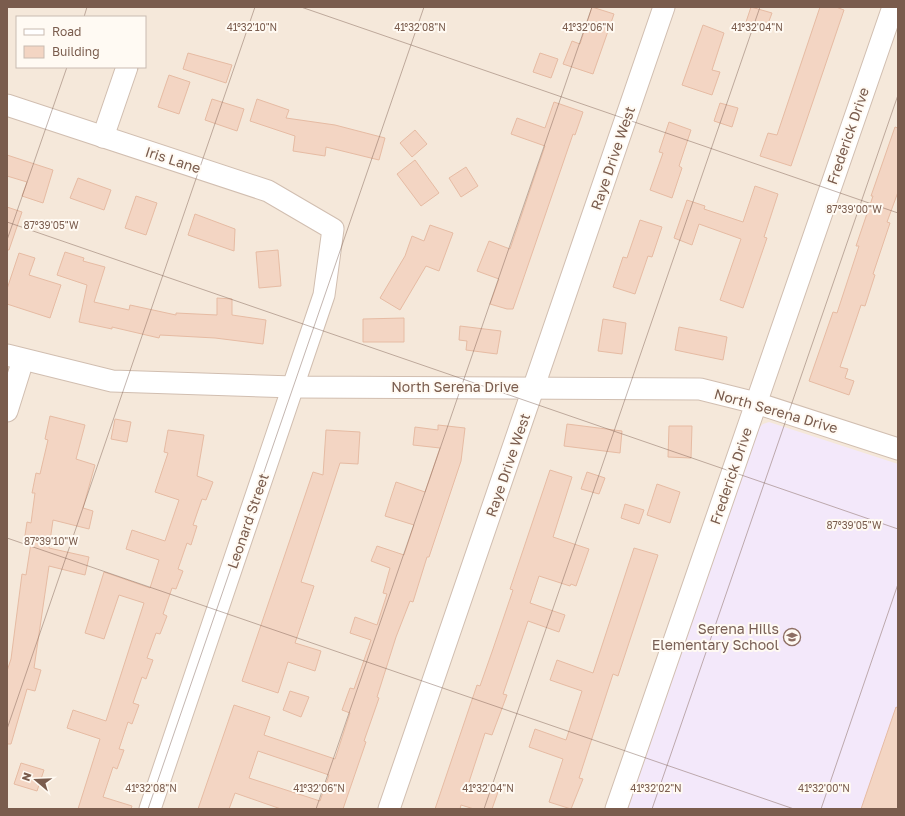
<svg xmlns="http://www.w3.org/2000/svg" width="905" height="816" font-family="'Golos Text',sans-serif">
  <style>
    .residential { fill: #f5e8da; fill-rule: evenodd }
    .education { fill: #f3e8fa }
    .building { fill: #f3d5c3; stroke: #e6bba3; fill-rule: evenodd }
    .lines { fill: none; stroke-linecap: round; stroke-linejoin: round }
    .minor-casing { stroke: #d1beb0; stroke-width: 23 }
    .minor { stroke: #fff; stroke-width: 21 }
    .ticks { fill: none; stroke: #7a5c4d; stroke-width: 1; stroke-opacity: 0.45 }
    .labels { text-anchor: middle; stroke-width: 4; stroke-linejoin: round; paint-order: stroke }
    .street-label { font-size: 14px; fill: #7a5c4d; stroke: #fffaf3 }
    .education-label { font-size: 14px; fill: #785e54; stroke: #fffaf3; text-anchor: end }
    .ticks-label { font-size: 10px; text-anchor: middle; fill: #7a5c4d; stroke: #fffaf3; stroke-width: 4; stroke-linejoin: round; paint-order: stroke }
  </style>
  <rect width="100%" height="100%" fill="#fdf6ec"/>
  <!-- residential -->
  <path class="residential" d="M7 7H898V809H7ZM17 17H145V67H17Z"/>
  <!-- education -->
  <path class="education" d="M769 422 898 464V809H627L753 442 758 429 763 424Z"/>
  <!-- building -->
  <g class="building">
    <path d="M592 7 614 14 593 74 563 64 572 41 580 44Z"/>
    <path d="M751 7 772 13 766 29 746 22Z"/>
    <path d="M820 7H836L844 10 791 166 760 156 768 133 777 135Z"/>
    <path d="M703 25 724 33 712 70 720 72 712 95 682 85Z"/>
    <path d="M188 53 232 65 226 83 183 69Z"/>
    <path d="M540 53 558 59 551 78 533 72Z"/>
    <path d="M169 75 190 82 179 114 158 107Z"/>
    <path d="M212 99 244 109 237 131 205 120Z"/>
    <path d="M257 99 289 110 286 118 335 125 385 138 379 160 326 147 325 156 293 151 295 136 250 121Z"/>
    <path d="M554 102 583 112 575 135 573 134 513 309H507L490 304 499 279 477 271 489 241 510 249 545 146 511 134 517 118 545 128Z"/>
    <path d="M720 103 738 108 732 127 714 121Z"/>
    <path d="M669 122 691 130 679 166 682 168 672 198 650 190 663 153 659 152Z"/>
    <path d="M895 127 898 128V192L887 222 890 223 873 274 875 275 865 306 861 305 840 367 848 369 845 378 854 381 849 395 809 381 833 312 837 313 859 246H856L873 196H871Z"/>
    <path d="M415 130 427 144 412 157 400 143Z"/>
    <path d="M7 155 53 170 43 203 22 196 27 182 7 176Z"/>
    <path d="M415 160 439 193 421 206 397 174Z"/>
    <path d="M466 167 478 186 461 197 449 178Z"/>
    <path d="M78 178 111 190 104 210 70 198Z"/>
    <path d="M755 186 778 194 764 237 767 238 743 308 720 300 741 239 699 224 692 245 674 238 687 200 705 206 704 209 743 222Z"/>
    <path d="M136 196 157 203 146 235 125 228Z"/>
    <path d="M7 207 22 212 9 250H7Z"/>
    <path d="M195 214 235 229 234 251 188 235Z"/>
    <path d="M640 220 662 227 652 257 648 256 635 294 613 287 623 257 627 258Z"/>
    <path d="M430 225 453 233 439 271 426 266 400 310 380 298 405 256 412 236 424 241Z"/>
    <path d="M278 250 281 286 259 288 256 252Z"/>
    <path d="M65 252 84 258 83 261 105 267 94 302 129 310 130 305 176 315V313L217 315V298L232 299V315L266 320 263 344 215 338 160 335 159 338 112 327V329L79 322 87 285 57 275Z"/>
    <path d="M19 253 35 258 29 275 61 285 50 318 7 304V289Z"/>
    <path d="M404 318V342H363V319Z"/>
    <path d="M603 319 626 323 622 354 598 351Z"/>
    <path d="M460 326 501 331 497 354 466 350 467 341 459 340Z"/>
    <path d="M679 327 727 337 723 360 675 350Z"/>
    <path d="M50 416 85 425 76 459 95 465 83 508 93 511 89 529 53 520 49 548 89 557 85 575 49 566 34 668 41 670 35 691 27 689 11 744H7V671L11 659 22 574 26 575 31 543 24 542 27 522 31 523 35 493H32L36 473 40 474 48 440 45 439Z"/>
    <path d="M115 419 131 422 127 442 111 439Z"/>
    <path d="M567 424 622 431 620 453 564 446Z"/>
    <path d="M438 425 465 428 461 461 429 557H427L413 602 410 601 396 637 377 697 379 698 364 741 366 742 343 809H281L235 793 229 809H198L234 705 270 717 264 735 335 759 350 713 342 710 350 688 354 689 371 640 350 633 355 617 377 625 387 594 383 593 390 568 371 561 377 546 404 555 414 525 385 516 391 497 396 482 425 492 440 448 413 445 415 427 438 430ZM258 751 329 775 320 801 249 778Z"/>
    <path d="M669 426H692L691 458 668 457Z"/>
    <path d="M168 430 204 435 197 476 213 482 206 500 202 499 193 525 197 526 191 545 187 543 178 569 183 571 176 589 172 588 163 614 167 616 160 634 156 633 147 658 153 660 146 679 142 677 133 703 139 705 132 724 128 722 119 749 124 750 117 769 113 767 103 797 132 806 131 809H78L100 739 67 728 73 710 106 721 144 603 119 595 104 639 85 633 104 572 150 588 159 560 126 549 132 530 165 541 179 500 155 492 168 453 164 452Z"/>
    <path d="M326 430 360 432 358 464 340 463 301 582 314 586 295 643 321 651 315 671 288 662 278 693 242 681 313 472 323 475Z"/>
    <path d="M550 470 572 477 553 537 589 549 576 586 571 584 570 586 539 576 530 603 565 615 559 632 528 621 503 694 507 695 492 735 485 733 469 782 498 792 492 809H474L461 805 460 809H435L477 685 480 686 493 649 513 590 510 589Z"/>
    <path d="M587 472 605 478 599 494 581 489Z"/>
    <path d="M657 484 680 492 670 523 647 515Z"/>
    <path d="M625 504 644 510 639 524 621 518Z"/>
    <path d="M634 548 658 555 618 676 613 674 579 778 583 779 571 809 549 802 563 759 529 747 535 729 566 740 582 691 550 680 557 660 593 673Z"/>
    <path d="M290 691 309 697 301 717 283 710Z"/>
    <path d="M896 707 898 708V809H861Z"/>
    <path d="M21 763 44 770 37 791 14 784Z"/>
  </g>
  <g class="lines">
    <!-- minor casing -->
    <g class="minor-casing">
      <g id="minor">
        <path d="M7 105 268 191 333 229 324 295 150 809"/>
        <path d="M103 137 127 67"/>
        <path d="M7 355 112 381 294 387 700 389 756 403 898 449"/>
        <path d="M7 411 23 360"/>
        <path d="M389 809 664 7"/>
        <path d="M616 809 893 7"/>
      </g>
    </g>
    <!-- minor -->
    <use href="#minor" class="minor"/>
  </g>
  <!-- ticks -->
  <path class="ticks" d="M301 7 898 213M84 17 87 7M7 222 898 529M7 240 67 67M7 538 794 809M7 729 255 7M148 809 424 7M316 809 592 7M484 809 760 7M652 809 898 95M821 809 898 584"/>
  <!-- icons -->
  <defs>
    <g id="school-ring" transform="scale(0.9)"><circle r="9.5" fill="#fffaf3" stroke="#8d6e63" stroke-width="1.5"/><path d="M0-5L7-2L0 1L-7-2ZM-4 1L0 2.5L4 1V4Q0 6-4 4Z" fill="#8d6e63"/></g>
  </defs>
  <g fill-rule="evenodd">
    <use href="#school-ring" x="792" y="637"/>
  </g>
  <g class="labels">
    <!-- street labels -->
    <g class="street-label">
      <text transform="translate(848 136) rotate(-71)" y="5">Frederick Drive</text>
      <text transform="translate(613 158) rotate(-71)" y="5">Raye Drive West</text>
      <text transform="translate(173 160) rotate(18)" y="5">Iris Lane</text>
      <text x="455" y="392">North Serena Drive</text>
      <text transform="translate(776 411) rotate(16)" y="5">North Serena Drive</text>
      <text transform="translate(508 465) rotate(-71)" y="5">Raye Drive West</text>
      <text transform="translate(731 476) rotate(-71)" y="5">Frederick Drive</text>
      <text transform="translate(248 521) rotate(-71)" y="5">Leonard Street</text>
    </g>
    <!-- education labels -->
    <g class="education-label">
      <text x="779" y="634">Serena Hills<tspan x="779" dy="16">Elementary School</tspan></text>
    </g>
  </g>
  <g class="ticks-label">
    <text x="252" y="31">41°32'10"N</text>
    <text x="420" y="31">41°32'08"N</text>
    <text x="588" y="31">41°32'06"N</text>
    <text x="757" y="31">41°32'04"N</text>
    <text x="854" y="213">87°39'00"W</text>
    <text x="51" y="229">87°39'05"W</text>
    <text x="854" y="529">87°39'05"W</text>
    <text x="51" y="545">87°39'10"W</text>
    <text x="151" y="792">41°32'08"N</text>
    <text x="319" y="792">41°32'06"N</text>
    <text x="488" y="792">41°32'04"N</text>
    <text x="656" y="792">41°32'02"N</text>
    <text x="824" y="792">41°32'00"N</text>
  </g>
  <!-- border -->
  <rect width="905" height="816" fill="none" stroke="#7a5c4d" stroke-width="16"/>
  <!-- legend -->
  <rect x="16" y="16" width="130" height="52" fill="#fffaf3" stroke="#cabbb1"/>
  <rect x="24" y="29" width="20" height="6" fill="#ffffff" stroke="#cabbb1"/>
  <text x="52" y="36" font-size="12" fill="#7a5c4d">Road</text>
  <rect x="24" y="46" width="20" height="12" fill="#f3d5c3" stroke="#cabbb1"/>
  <text x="52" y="56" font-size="12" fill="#7a5c4d">Building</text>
  <!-- north arrow -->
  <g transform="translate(36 780) rotate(289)" stroke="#fffaf3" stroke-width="3" paint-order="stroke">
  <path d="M0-3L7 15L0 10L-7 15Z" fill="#7a5c4d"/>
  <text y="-6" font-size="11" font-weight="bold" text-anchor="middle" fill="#7a5c4d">N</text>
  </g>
</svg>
